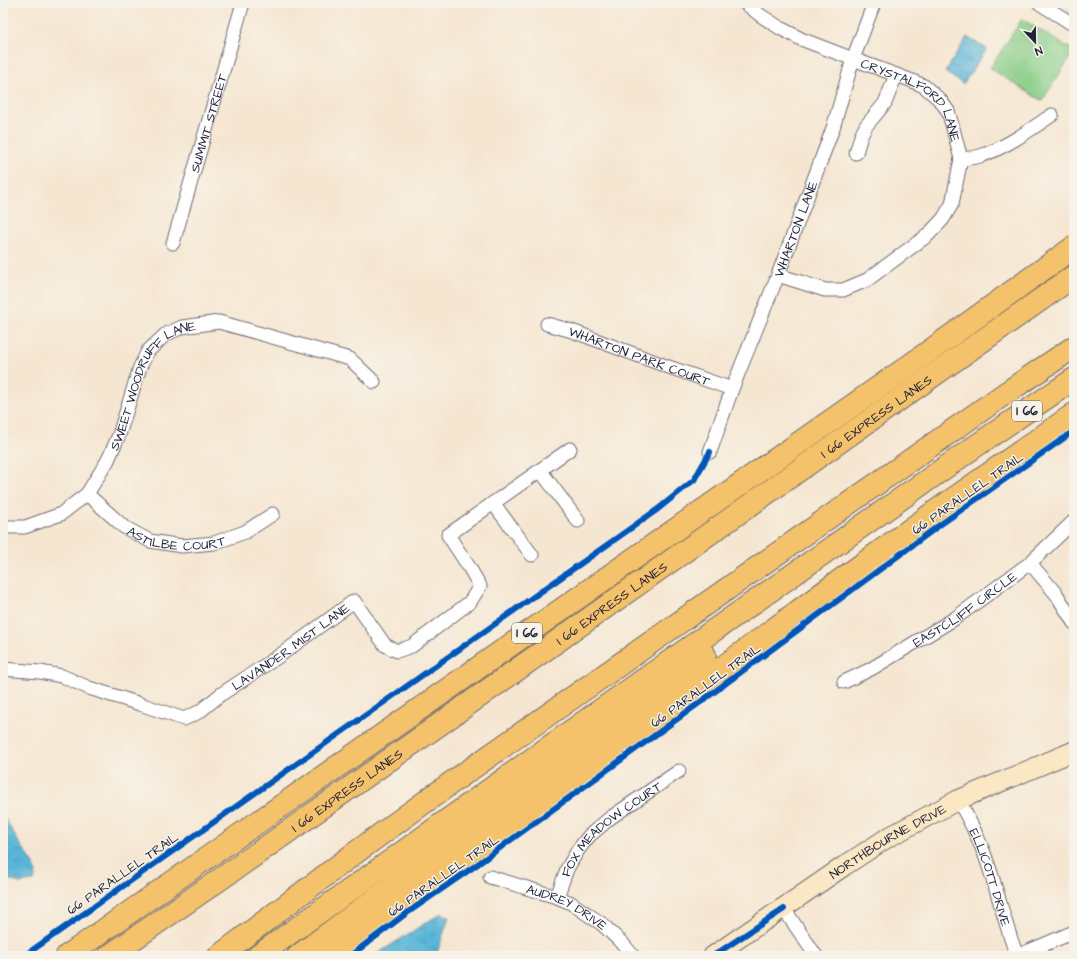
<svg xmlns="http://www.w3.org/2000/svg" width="1077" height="959" font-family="'Architects Daughter',sans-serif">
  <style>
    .park { fill: #86cc86; stroke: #547760 }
    .water { fill: url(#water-ripples); stroke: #3e6c89 }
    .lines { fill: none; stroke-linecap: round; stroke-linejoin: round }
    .street-casing { stroke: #6c6770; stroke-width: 15 }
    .secondary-casing { stroke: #6c6770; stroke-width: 21 }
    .highway-casing { stroke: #6c6770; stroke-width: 24 }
    .street { stroke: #fff; stroke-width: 13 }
    .secondary { stroke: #fae7c3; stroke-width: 19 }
    .highway { stroke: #f3c26a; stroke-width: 22 }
    .cycleway-casing { stroke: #f7f3e8; stroke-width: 8 }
    .cycleway { stroke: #0057b8; stroke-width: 6 }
    .labels { text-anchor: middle; stroke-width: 3; stroke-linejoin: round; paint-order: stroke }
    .shield { fill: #f7f3e8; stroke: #62616f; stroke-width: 1 }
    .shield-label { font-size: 12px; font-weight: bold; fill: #22223b }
    .street-label { font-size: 13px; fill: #22223b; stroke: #f7f3e8 }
  </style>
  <defs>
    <pattern id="water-ripples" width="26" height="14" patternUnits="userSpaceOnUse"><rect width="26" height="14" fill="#59b5d7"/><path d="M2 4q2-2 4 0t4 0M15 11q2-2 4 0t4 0" fill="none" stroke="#4993b0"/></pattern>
  </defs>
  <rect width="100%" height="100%" fill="#f7f3e8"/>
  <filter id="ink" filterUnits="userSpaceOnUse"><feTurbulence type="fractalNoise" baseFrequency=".025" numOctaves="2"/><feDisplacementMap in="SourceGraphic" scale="8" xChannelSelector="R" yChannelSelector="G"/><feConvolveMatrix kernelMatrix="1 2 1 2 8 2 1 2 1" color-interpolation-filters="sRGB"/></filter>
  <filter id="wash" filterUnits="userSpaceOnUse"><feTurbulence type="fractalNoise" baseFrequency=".012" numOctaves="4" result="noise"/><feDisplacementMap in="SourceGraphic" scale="16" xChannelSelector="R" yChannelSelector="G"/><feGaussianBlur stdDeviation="0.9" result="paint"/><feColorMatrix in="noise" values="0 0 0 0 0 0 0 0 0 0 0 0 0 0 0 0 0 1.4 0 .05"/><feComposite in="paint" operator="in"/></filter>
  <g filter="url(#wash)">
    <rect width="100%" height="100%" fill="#f5e6d1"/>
    <!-- park -->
    <path class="park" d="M1022 19 1074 51 1042 101 990 68Z"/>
    <!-- water -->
    <g class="water">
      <path d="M967 37 987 49 963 84 945 72Z"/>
      <path d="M3 815 18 841 34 864 36 873 34 881 19 883 3 877Z"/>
      <path d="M442 913 449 917 436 956H374L419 927Z"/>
    </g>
  </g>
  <g filter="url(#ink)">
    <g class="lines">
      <!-- street casing -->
      <g class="street-casing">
        <g id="street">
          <path id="s1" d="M745 3 760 15 780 28 801 39 853 59 910 80 924 86 940 100 948 111 953 128 961 159 952 204 943 219 928 235 867 280 843 290H825L778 275"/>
          <path d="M1039 3 1074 25"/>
          <path d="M856 153 861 136 866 126 885 103 896 75"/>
          <path d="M961 159C967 158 974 158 980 156 1005 148 1030 130 1052 115"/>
          <path id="s2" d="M173 243 243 3"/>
          <path id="s3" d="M547 324 572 331 666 366 732 389"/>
          <path id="s4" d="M710 452 732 389 778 275 833 128 853 59 874 3"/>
          <path d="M540 470 578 521"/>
          <path id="s5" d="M87 494 124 527 150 541 182 546 214 543 245 532 273 514"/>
          <path d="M493 503 532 555"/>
          <path id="s6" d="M3 527H25L61 514 87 494 108 460 119 435 140 367 148 351 165 335 182 327 219 322 350 359 374 382"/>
          <path d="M1030 563 1057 595 1074 623"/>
          <path id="s7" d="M3 669 40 672 62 676 89 688 140 704 184 719 199 712 220 695 279 656 354 601 385 645 397 651 412 646 470 602 480 586 469 567 448 535 570 449"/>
          <path id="s8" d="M844 682 871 669 954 619 1030 563 1074 521"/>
          <path id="s9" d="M958 800C968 817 977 835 984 853 997 887 1004 922 1017 956"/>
          <path id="s10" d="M490 877 557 897 571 903 602 924 623 944 633 956"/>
          <path id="s11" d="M557 897 567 869 578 850 589 836 610 818 679 771"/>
          <path d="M784 909 816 956"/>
          <path d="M1017 956 1074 932"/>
        </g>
      </g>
      <!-- secondary casing -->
      <g class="secondary-casing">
        <g id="secondary">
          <path id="s12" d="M713 956 844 866 887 838 958 800 1074 751"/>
        </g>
      </g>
      <!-- highway casing -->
      <g class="highway-casing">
        <g id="highway">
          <path d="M67 956 906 368 1074 247"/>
          <path id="s13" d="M109 956 242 864 1074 276"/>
          <path d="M219 956 355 853 451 783 1003 395 1074 347"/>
          <path d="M258 956 595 714 980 443 1074 379"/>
          <path d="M298 956 705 655"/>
          <path d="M324 956 584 770 820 595 929 516 1074 414"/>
        </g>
      </g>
      <!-- street -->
      <use href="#street" class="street"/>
      <!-- secondary -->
      <use href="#secondary" class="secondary"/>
      <!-- highway -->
      <use href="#highway" class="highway"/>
      <!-- cycleway casing -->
      <g class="cycleway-casing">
        <g id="cycleway">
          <path d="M24 956 658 509 694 480 710 452"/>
          <path d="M350 956 404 915 475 866 706 698 941 524 1074 431"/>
          <path d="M713 956 784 909"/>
        </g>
      </g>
      <!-- cycleway -->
      <use href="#cycleway" class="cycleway"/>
    </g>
  </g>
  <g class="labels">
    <!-- shield labels -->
    <g class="shield">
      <rect x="1012" y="401" width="30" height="20" rx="3"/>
      <rect x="512" y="623" width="30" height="20" rx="3"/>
    </g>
    <g class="shield-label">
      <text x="1027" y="415">I 66</text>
      <text x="527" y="637">I 66</text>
    </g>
    <!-- street labels -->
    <g class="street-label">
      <text dy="5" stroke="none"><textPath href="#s1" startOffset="198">CRYSTALFORD LANE</textPath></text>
      <text dy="5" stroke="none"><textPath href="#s2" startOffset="125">SUMMIT STREET</textPath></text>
      <text dy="5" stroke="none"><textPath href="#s4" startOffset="239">WHARTON LANE</textPath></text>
      <text dy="5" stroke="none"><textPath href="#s3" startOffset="98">WHARTON PARK COURT</textPath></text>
      <text dy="5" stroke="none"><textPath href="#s6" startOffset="225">SWEET WOODRUFF LANE</textPath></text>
      <text dy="5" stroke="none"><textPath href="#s13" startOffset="938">I 66 EXPRESS LANES</textPath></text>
      <text transform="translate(967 493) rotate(-35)" y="5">66 PARALLEL TRAIL</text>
      <text dy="5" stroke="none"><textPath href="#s5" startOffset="105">ASTILBE COURT</textPath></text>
      <text dy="5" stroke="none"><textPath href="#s13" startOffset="614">I 66 EXPRESS LANES</textPath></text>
      <text dy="5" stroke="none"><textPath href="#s8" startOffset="141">EASTCLIFF CIRCLE</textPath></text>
      <text dy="5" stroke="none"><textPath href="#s7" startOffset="318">LAVANDER MIST LANE</textPath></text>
      <text transform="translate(705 685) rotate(-36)" y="5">66 PARALLEL TRAIL</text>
      <text dy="5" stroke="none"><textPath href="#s13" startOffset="290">I 66 EXPRESS LANES</textPath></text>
      <text dy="5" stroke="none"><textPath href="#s11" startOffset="90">FOX MEADOW COURT</textPath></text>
      <text dy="5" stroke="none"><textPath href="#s12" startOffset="209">NORTHBOURNE DRIVE</textPath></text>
      <text transform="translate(122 873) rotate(-35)" y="5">66 PARALLEL TRAIL</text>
      <text transform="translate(443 875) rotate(-35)" y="5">66 PARALLEL TRAIL</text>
      <text dy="5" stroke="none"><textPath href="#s9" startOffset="84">ELLICOTT DRIVE</textPath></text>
      <text dy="5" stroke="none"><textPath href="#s10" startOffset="83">AUDREY DRIVE</textPath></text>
    </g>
  </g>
  <!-- margin -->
  <rect width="1077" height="959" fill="none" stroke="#f7f3e8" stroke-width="16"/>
  <!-- north arrow -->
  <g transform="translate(1035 42) rotate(158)" stroke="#f7f3e8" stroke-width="3" paint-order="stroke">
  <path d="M0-3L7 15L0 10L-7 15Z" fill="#22223b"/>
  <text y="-6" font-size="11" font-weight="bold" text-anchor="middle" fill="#22223b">N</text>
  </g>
</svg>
